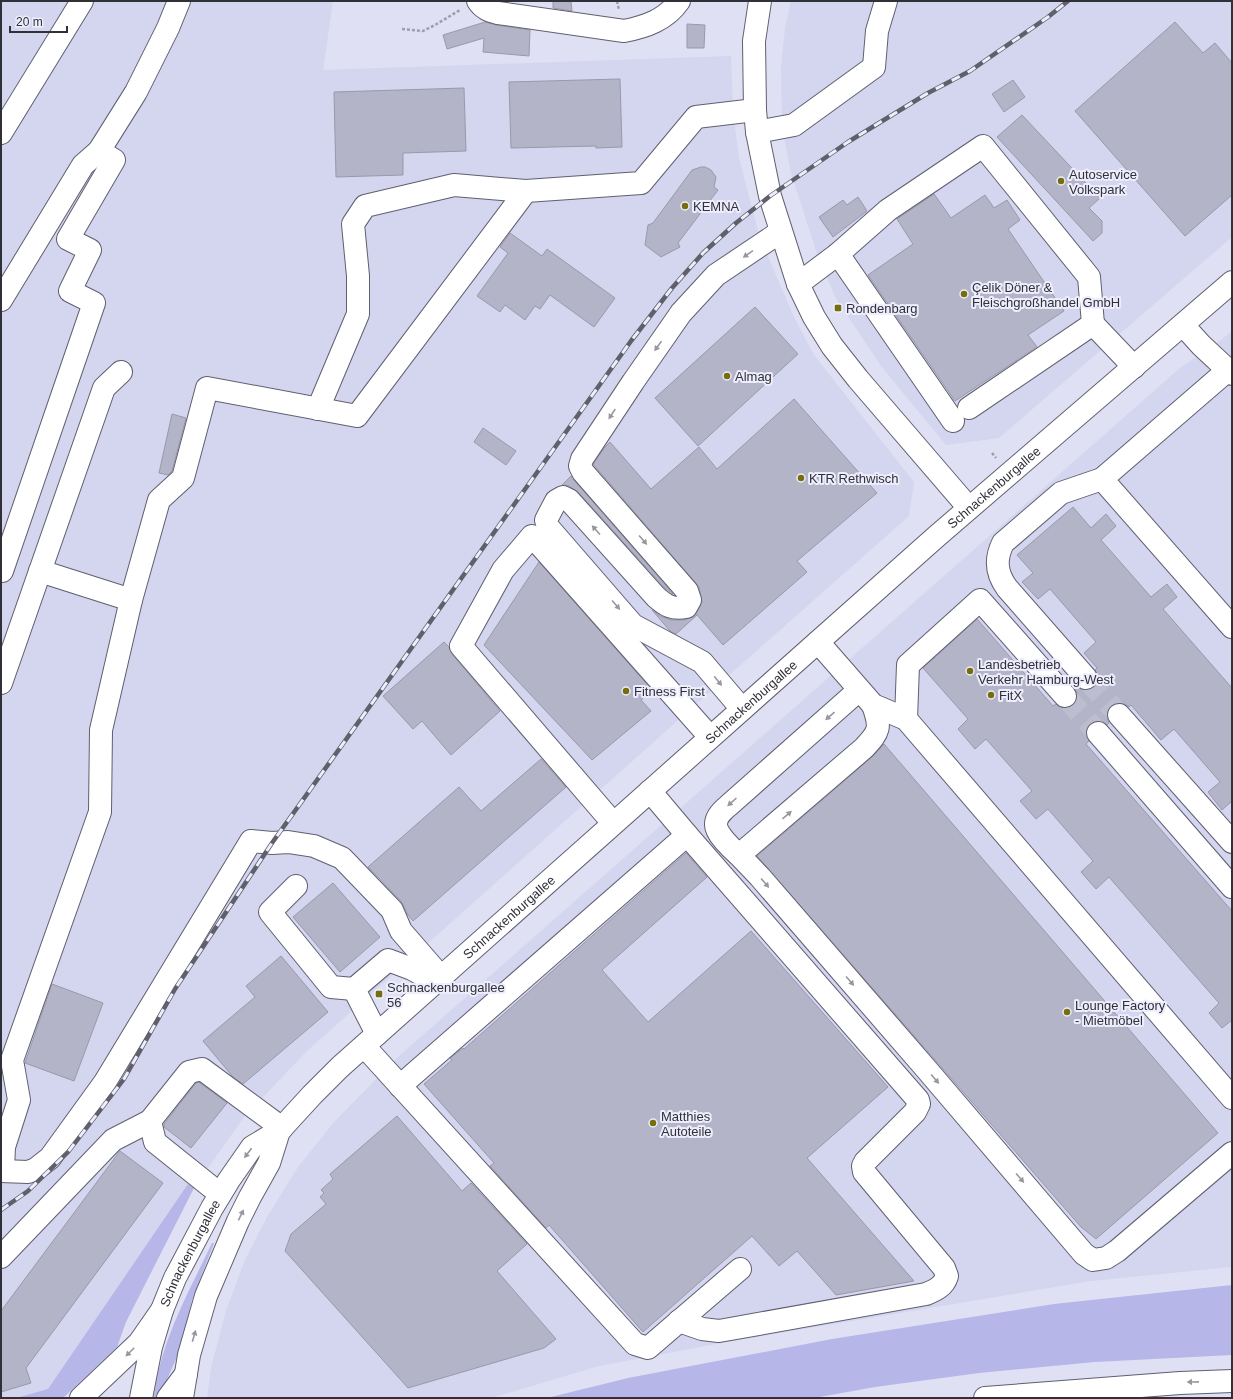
<svg xmlns="http://www.w3.org/2000/svg" width="1233" height="1399" font-family="Helvetica,sans-serif">
  <style>
    .built { fill: #d4d5ef }
    .green { fill: #b6b6e9 }
    .building { fill: #b3b4c7; stroke: #9999ab }
    .lines { fill: none; stroke-linecap: round; stroke-linejoin: round }
    .minor-tunnel { stroke: #bcbdce; stroke-width: 22; stroke-dasharray: 22 11; stroke-linecap: butt }
    .minor-casing { stroke: #5f5f70; stroke-width: 24 }
    .major-casing { stroke: #5f5f70; stroke-width: 24 }
    .highway-casing { stroke: #5f5f70; stroke-width: 24 }
    .path { stroke: #9d9ead; stroke-width: 2.5; stroke-dasharray: 3 2; stroke-linecap: butt }
    .minor { stroke: #fff; stroke-width: 22 }
    .major { stroke: #fff; stroke-width: 22 }
    .highway { stroke: #fff; stroke-width: 22 }
    .rail-casing { stroke: #5f606a; stroke-width: 4.5 }
    .rail { stroke: #ededfd; stroke-width: 3; stroke-dasharray: 9; stroke-linecap: butt }
    .oneway { fill: #98989c }
    .poi-dot { fill: #766e0d; stroke: #ededfd; stroke-width: 1.5 }
    .labels { text-anchor: middle; stroke-width: 4; stroke-linejoin: round; paint-order: stroke }
    .poi-label { font-size: 13px; fill: #303138; stroke: #ededfd; text-anchor: start }
    .street-label { font-size: 13px; fill: #303138; stroke: #ededfd }
  </style>
  <rect width="100%" height="100%" fill="#dfe0f3"/>
  <!-- built -->
  <g class="built">
    <path d="M1 1H333L323 70 731 56 733 111 739 158 758 231 712 266 685 319 720 283 766 252 794 317 814 355 914 482 909 516 693 707 307 1051 244 1117 194 1188 188 1185 48 1389 16 1398H1Z"/>
    <path d="M791 1H1232V237L999 438 946 445 881 366 835 297 817 254 791 173 782 127 781 67 785 28Z"/>
    <path d="M1232 331V1267L1091 1281 732 1341 599 1366 491 1398H207L211 1368 226 1311 244 1262 267 1217 298 1167 334 1122 398 1057 1180 368 1221 340Z"/>
  </g>
  <!-- green -->
  <g class="green">
    <path d="M188 1184 194 1188 126 1322 117 1347 63 1398H16L48 1389Z"/>
    <path d="M212 1243H214L192 1300 179 1352 159 1398 154 1397C161 1340 188 1294 212 1243Z"/>
    <path d="M1232 1285V1355L1095 1362 979 1373 875 1387 814 1398H547L628 1378 832 1339 1054 1304Z"/>
  </g>
  <!-- building -->
  <g class="building">
    <path d="M553 1H571L572 11 553 8Z"/>
    <path d="M485 22 496 25 530 30 529 56 483 52 484 38 447 49 443 35Z"/>
    <path d="M1175 22 1203 53 1215 43 1232 63V195L1185 236 1075 111Z"/>
    <path d="M687 24 705 25 704 48H687Z"/>
    <path d="M620 79 622 147 596 148V146L511 148 509 82Z"/>
    <path d="M1013 80 1025 97 1004 112 992 94Z"/>
    <path d="M464 88 466 151 403 153V175L336 177 334 92Z"/>
    <path d="M1022 115 1100 198 1089 208 1102 221V233L1093 241 997 137Z"/>
    <path d="M701 167H705L711 170 716 177 714 187 718 190 678 243 680 247 661 257 645 245 648 225 653 223 692 170Z"/>
    <path d="M934 194 951 218 985 195 994 208 1007 200 1020 220 1008 229 1064 311 1028 335 1037 347 955 401 868 275 913 244 897 219Z"/>
    <path d="M858 197 867 211 833 237 819 217 843 200 847 205Z"/>
    <path d="M510 233 542 256 547 249 615 298 594 327 550 295 540 309 535 306 525 320 505 305 500 312 477 296 508 253 500 247Z"/>
    <path d="M755 307 798 354 698 446 655 398Z"/>
    <path d="M794 399 877 493 797 561 807 572 723 645 697 615 676 634 670 631 652 610 660 616 671 620H683L693 617 697 613 702 602 699 587 593 464 605 447 610 442 651 489 699 447 717 469Z"/>
    <path d="M172 414 186 418 172 471 168 475 159 473Z"/>
    <path d="M483 428 516 451 506 465 474 442Z"/>
    <path d="M571 476 574 480 673 594 665 588 578 492 569 486 562 485Z"/>
    <path d="M1073 507 1091 528 1106 514 1116 526 1101 540 1151 597 1167 584 1177 597 1163 609 1232 688V801L1222 810 1208 792 1220 782 1174 729 1161 740 1131 705 1129 707 1123 703H1117L1111 705 1107 711V717L1109 723 1107 725 1102 721H1096L1090 723 1086 729V735L1089 741 1086 744 1232 911V1020L1222 1028 1209 1013 1219 1003 1109 877 1096 889 1081 872 1093 861 1048 809 1036 819 1020 801 1032 791 986 739 975 749 958 729 968 719 923 668 977 619 1053 706 1056 704 1061 708H1067L1073 706 1077 700V693L1074 688 1076 686 1082 690H1088L1094 687 1098 682V675L1095 670 1097 668 1084 653 1096 642 1050 589 1038 599 1022 582 1033 573 1017 555Z"/>
    <path d="M539 562 652 690 641 700 651 711 592 760 484 645Z"/>
    <path d="M444 642 449 647 452 654 500 711 451 755 422 721 413 729 383 696Z"/>
    <path d="M884 744 1218 1133 1096 1239 1081 1227 757 856 872 757Z"/>
    <path d="M541 759 566 787 413 921 408 915 401 901 368 867 459 787 481 811Z"/>
    <path d="M686 853 707 877 602 970 648 1022 751 931 888 1087 807 1158 914 1281 836 1295 797 1251 779 1266 752 1236 643 1332 549 1225 546 1228 490 1166 494 1163 424 1084 452 1060 450 1058 463 1048 464 1049Z"/>
    <path d="M333 883 380 937 340 972 293 917Z"/>
    <path d="M281 956 328 1012 243 1084 233 1077 203 1041 255 997 246 986Z"/>
    <path d="M52 984 103 1003 74 1081 25 1063Z"/>
    <path d="M199 1082 227 1103 191 1148 164 1127V1124L196 1083Z"/>
    <path d="M397 1116 462 1191 471 1183 527 1244 497 1271 556 1339 544 1348 408 1388 285 1251 291 1234 326 1204 320 1197 324 1193 321 1190 333 1179 330 1174Z"/>
    <path d="M120 1151 163 1183 26 1368 31 1383 1 1392V1311Z"/>
  </g>
  <g class="lines">
    <!-- minor-tunnel -->
    <g class="minor-tunnel">
      <path d="M1086 678 1119 715"/>
      <path d="M1065 696 1098 733"/>
    </g>
    <!-- minor casing -->
    <g class="minor-casing">
      <g id="minor">
        <path d="M478 1C483 9 490 11 498 13L624 31C645 27 666 20 679 1"/>
        <path d="M760 1 754 41 755 110 757 132 770 196 798 284 814 317 832 346 858 379 969 508"/>
        <path d="M757 132 794 125 874 67 877 31 886 1"/>
        <path d="M1 133 82 1"/>
        <path d="M838 254 953 421"/>
        <path d="M798 284 838 254 888 210 983 146 1089 277 1093 324"/>
        <path d="M1 300 83 165 99 151 136 92 168 28 179 1"/>
        <path d="M1183 325 1201 345 1232 374"/>
        <path d="M1228 370 1102 479 1232 627"/>
        <path d="M969 408 1093 324 1134 367"/>
        <path d="M318 409 358 314V276L353 224 365 206 454 185 526 191"/>
        <path d="M1 570 2 571 94 303 70 291 90 250 68 239 114 160 99 151"/>
        <path d="M40 571 131 600"/>
        <path d="M818 642 873 705 906 719 1232 1098"/>
        <path d="M1086 678 1007 588C996 573 995 559 1003 543L1061 493 1102 479"/>
        <path d="M1 683 104 388 121 372"/>
        <path d="M859 690 728 806C723 810 716 817 716 824 715 833 732 849 738 854L745 850 864 748C880 731 881 728 873 705"/>
        <path d="M742 709 702 662 633 625 548 527 546 520 556 501 563 497 569 500 656 597C665 605 672 610 686 607L690 600 687 591 583 472 580 466 582 459 633 382 681 313 716 275 780 232"/>
        <path d="M1119 715 1232 842"/>
        <path d="M906 719 908 665 980 600 1065 696"/>
        <path d="M1098 733 1232 887"/>
        <path d="M650 791 687 835 918 1100 919 1104 915 1112 865 1162 863 1166 864 1172 944 1268 947 1276C944 1286 936 1290 926 1294L719 1331 702 1329 679 1321"/>
        <path d="M613 823 461 646 503 570 532 536 710 737"/>
        <path d="M738 854 760 877 928 1071 1084 1254 1093 1260 1106 1258 1117 1251 1232 1153"/>
        <path d="M296 886 270 912 331 987 354 989"/>
        <path d="M377 1034 354 989 388 960 412 969 436 982"/>
        <path d="M364 1046 635 1344 648 1348 740 1269"/>
        <path d="M400 1086 687 835"/>
        <path d="M3 1170 4 1147 19 1100 12 1060 100 812 101 730 131 600 159 500 183 478 207 388 357 416 526 191 641 183 696 117 755 110"/>
        <path d="M1 1171 28 1172 36 1169 50 1158 105 1082 251 841 272 843 288 842 314 846 342 858 392 910 401 931 441 977"/>
        <path d="M220 1194 155 1142 150 1121 189 1072 202 1069 282 1128"/>
        <path d="M1 1257 113 1140 150 1121"/>
      </g>
    </g>
    <!-- major casing -->
    <g class="major-casing">
      <g id="major">
        <path id="s1" d="M141 1398 151 1347 162 1310 175 1278 212 1208 229 1180 252 1147 279 1131 312 1095 340 1067 937 536 1232 282"/>
        <path d="M182 1398 189 1355 206 1296 238 1221 250 1197 269 1163 279 1131"/>
      </g>
    </g>
    <!-- highway casing -->
    <g class="highway-casing">
      <g id="highway">
        <path d="M81 1398 139 1343 162 1310"/>
        <path d="M168 1398 186 1374"/>
        <path d="M985 1398 1180 1383 1232 1381"/>
      </g>
    </g>
    <!-- path -->
    <g class="path">
      <path d="M617 1 619 10"/>
      <path d="M402 29 423 31 435 25 460 10"/>
      <path d="M992 453 996 458"/>
    </g>
    <!-- minor -->
    <use href="#minor" class="minor"/>
    <!-- major -->
    <use href="#major" class="major"/>
    <!-- highway -->
    <use href="#highway" class="highway"/>
    <!-- rail casing -->
    <g class="rail-casing">
      <path id="rail" d="M1 1210 28 1191 68 1152 124 1079 175 989 272 843 631 341 672 288 703 253 736 223 770 196 848 142 928 93 970 71 1048 17 1068 1"/>
    </g>
    <!-- rail -->
    <use href="#rail" class="rail"/>
  </g>
  <!-- one-way arrows -->
  <defs><path id="oneway-solid" d="M-6-.8H1V-3.2L6.5 0L1 3.2V.8H-6Z"/></defs>
  <g class="oneway">
    <use href="#oneway-solid" transform="translate(748 254) rotate(145)"/>
    <use href="#oneway-solid" transform="translate(658 346) rotate(125)"/>
    <use href="#oneway-solid" transform="translate(612 414) rotate(123)"/>
    <use href="#oneway-solid" transform="translate(596 530) rotate(-132)"/>
    <use href="#oneway-solid" transform="translate(643 540) rotate(49)"/>
    <use href="#oneway-solid" transform="translate(616 605) rotate(49)"/>
    <use href="#oneway-solid" transform="translate(718 681) rotate(51)"/>
    <use href="#oneway-solid" transform="translate(830 716) rotate(139)"/>
    <use href="#oneway-solid" transform="translate(732 802) rotate(138)"/>
    <use href="#oneway-solid" transform="translate(787 815) rotate(-41)"/>
    <use href="#oneway-solid" transform="translate(765 883) rotate(49)"/>
    <use href="#oneway-solid" transform="translate(850 981) rotate(49)"/>
    <use href="#oneway-solid" transform="translate(935 1079) rotate(49)"/>
    <use href="#oneway-solid" transform="translate(248 1153) rotate(127)"/>
    <use href="#oneway-solid" transform="translate(1020 1178) rotate(49)"/>
    <use href="#oneway-solid" transform="translate(241 1215) rotate(-64)"/>
    <use href="#oneway-solid" transform="translate(194 1336) rotate(-74)"/>
    <use href="#oneway-solid" transform="translate(130 1352) rotate(135)"/>
    <use href="#oneway-solid" transform="translate(1193 1382) rotate(179)"/>
  </g>
  <!-- markers -->
  <g class="poi-dot">
    <circle cx="1061" cy="181" r="4"/>
    <circle cx="685" cy="206" r="4"/>
    <circle cx="964" cy="294" r="4"/>
    <rect x="834" y="304" width="8" height="8" rx="2"/>
    <circle cx="727" cy="376" r="4"/>
    <circle cx="801" cy="478" r="4"/>
    <circle cx="970" cy="671" r="4"/>
    <circle cx="626" cy="691" r="4"/>
    <circle cx="991" cy="695" r="4"/>
    <rect x="375" y="990" width="8" height="8" rx="2"/>
    <circle cx="1067" cy="1012" r="4"/>
    <circle cx="653" cy="1123" r="4"/>
  </g>
  <g class="labels">
    <!-- poi labels -->
    <g class="poi-label">
      <text x="1069" y="179">Autoservice<tspan x="1069" dy="15">Volkspark</tspan></text>
      <text x="693" y="211">KEMNA</text>
      <text x="972" y="292">Çelik Döner &amp;<tspan x="972" dy="15">Fleischgroßhandel GmbH</tspan></text>
      <text x="846" y="313">Rondenbarg</text>
      <text x="735" y="381">Almag</text>
      <text x="809" y="483">KTR Rethwisch</text>
      <text x="978" y="669">Landesbetrieb<tspan x="978" dy="15">Verkehr Hamburg-West</tspan></text>
      <text x="634" y="696">Fitness First</text>
      <text x="999" y="700">FitX</text>
      <text x="387" y="992">Schnackenburgallee<tspan x="387" dy="15">56</tspan></text>
      <text x="1075" y="1010">Lounge Factory<tspan x="1075" dy="15">- Mietmöbel</tspan></text>
      <text x="661" y="1121">Matthies<tspan x="661" dy="15">Autoteile</tspan></text>
    </g>
    <!-- street labels -->
    <g class="street-label">
      <text dy="5" stroke="none"><textPath href="#s1" startOffset="1271">Schnackenburgallee</textPath></text>
      <text dy="5" stroke="none"><textPath href="#s1" startOffset="947">Schnackenburgallee</textPath></text>
      <text dy="5" stroke="none"><textPath href="#s1" startOffset="623">Schnackenburgallee</textPath></text>
      <text dy="5" stroke="none"><textPath href="#s1" startOffset="154">Schnackenburgallee</textPath></text>
    </g>
  </g>
  <!-- border -->
  <rect width="1233" height="1399" fill="none" stroke="#303138" stroke-width="4"/>
  <!-- scale -->
  <path d="M10 26v6h57v-6" fill="none" stroke="#303138" stroke-width="2"/>
  <text x="16" y="26" font-size="12" fill="#303138" stroke="#ededfd" stroke-width="3" paint-order="stroke">20 m</text>
</svg>
